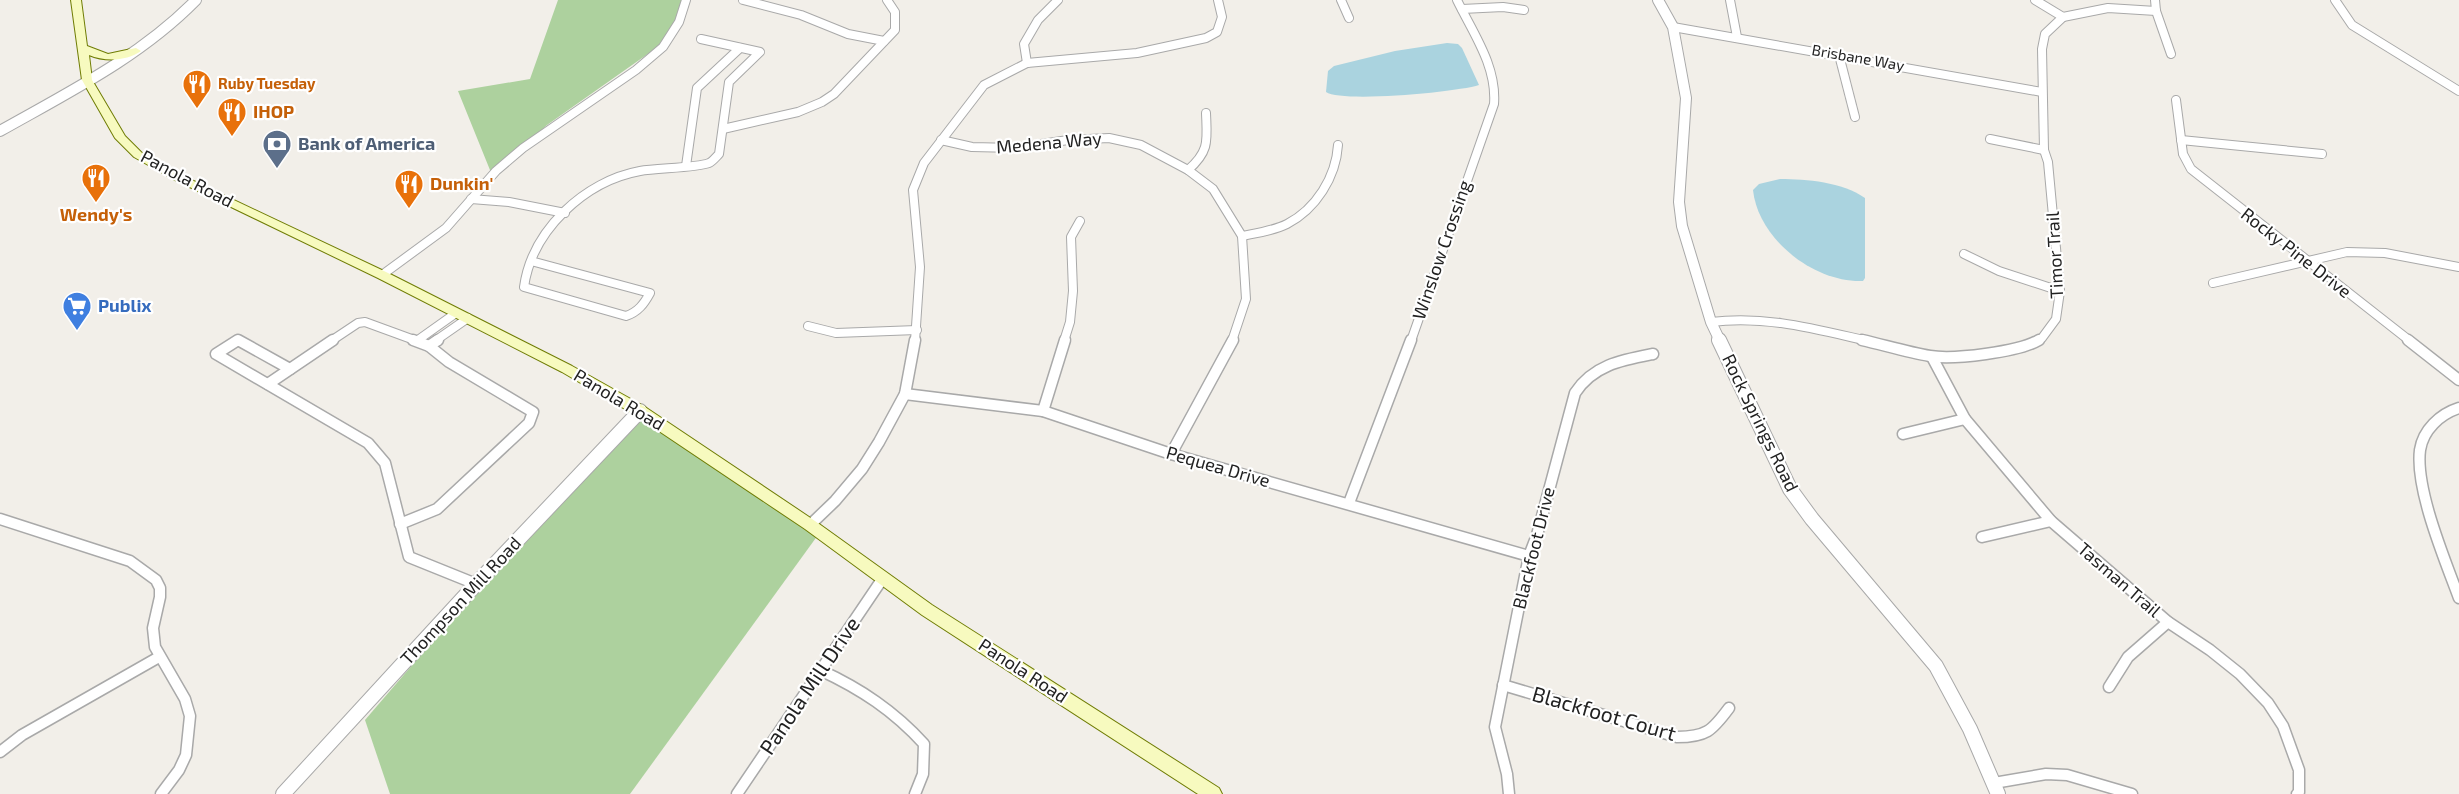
<svg xmlns="http://www.w3.org/2000/svg" width="2459" height="794" font-family="'Exo 2',sans-serif">
  <style>
    .forest { fill: #add19e }
    .water { fill: #aad3df }
    .lines { fill: none; stroke-linecap: round; stroke-linejoin: round }
    .minor-far1-casing { stroke: #a9a9a9; stroke-width: 10 }
    .minor-casing { stroke: #a9a9a9; stroke-width: 13 }
    .tertiary-far1-casing { stroke: #a9a9a9; stroke-width: 12 }
    .tertiary-casing { stroke: #a9a9a9; stroke-width: 16 }
    .secondary-casing { stroke: #707d05; stroke-width: 2 }
    .minor-far1 { stroke: #fff; stroke-width: 8 }
    .minor { stroke: #fff; stroke-width: 10 }
    .tertiary-far1 { stroke: #fff; stroke-width: 10 }
    .tertiary { stroke: #fff; stroke-width: 14 }
    .secondary { fill: #f7fabf; fill-rule: evenodd }
    .labels { text-anchor: middle; stroke-width: 4.5; stroke-linejoin: round; paint-order: stroke }
    .far-street-label { font-size: 15px; fill: #222; stroke: #fff }
    .far-food-label { font-size: 15px; font-weight: bold; fill: #c56008; stroke: #fff; text-anchor: start }
    .food-label { font-size: 18px; font-weight: bold; fill: #c56008; stroke: #fff; text-anchor: start }
    .street-label { font-size: 18px; fill: #222; stroke: #fff }
    .service-label { font-size: 18px; font-weight: bold; fill: #4e5e75; stroke: #fff; text-anchor: start }
    .shop-label { font-size: 18px; font-weight: bold; fill: #366cbe; stroke: #fff; text-anchor: start }
    .near-street-label { font-size: 21px; fill: #222; stroke: #fff }
  </style>
  <rect width="100%" height="100%" fill="#f2efe9"/>
  <!-- forest -->
  <g class="forest">
    <path d="M558 0H684L669 39 547 125 492 175 458 91 530 79Z"/>
    <path d="M633 408 818 535 630 794H390L365 720Z"/>
  </g>
  <!-- water -->
  <g class="water">
    <path d="M1447 43 1458 44 1462 48 1479 85C1458 92 1342 103 1326 92L1328 71 1334 66 1395 51Z"/>
    <path d="M1780 179C1807 179 1842 182 1865 198V278L1863 281C1814 283 1758 239 1753 190L1759 184Z"/>
  </g>
  <g class="lines">
    <!-- minor-far1 casing -->
    <g class="minor-far1-casing">
      <g id="minor-far1">
        <path d="M743 0 801 15 848 34 884 41"/>
        <path d="M1341 0 1349 18"/>
        <path d="M1730 0 1737 37"/>
        <path d="M2035 0 2063 17 2108 8 2156 11"/>
        <path d="M2155 0 2156 11 2171 54"/>
        <path d="M2335 0 2352 25 2459 91"/>
        <path d="M1462 9 1503 7 1524 10"/>
        <path d="M1673 27 2042 92"/>
        <path d="M1839 55 1855 117"/>
        <path d="M1027 63 1024 44 1038 20 1058 0"/>
        <path d="M2176 100 2183 154 2191 169 2410 341"/>
        <path d="M723 129 798 112 822 102 834 94 895 30V12L887 0"/>
        <path d="M1990 139 2044 150"/>
        <path d="M941 140 972 147 1015 148 1068 140 1109 138 1141 145 1188 170 1213 189 1242 236 1246 299 1232 341"/>
        <path d="M2181 140 2322 154"/>
        <path d="M686 166 697 88 740 48"/>
        <path d="M1188 170C1210 151 1207 140 1206 113"/>
        <path d="M471 199 509 202 565 213"/>
        <path d="M1242 236C1257 233 1273 231 1287 224 1316 209 1336 177 1338 145"/>
        <path d="M1964 254 1999 271 2060 291"/>
        <path d="M531 261 650 293C644 304 638 312 626 316L524 287C532 230 585 181 640 171 656 168 697 168 709 163 712 162 716 157 719 154L729 82 760 52 701 39"/>
        <path d="M382 275 446 228 496 171 523 148 636 70 663 47 679 22 686 0"/>
        <path d="M2213 283 2347 252 2385 253 2459 267"/>
        <path d="M1711 322C1765 315 1815 329 1868 341"/>
        <path d="M808 326 836 333 917 330"/>
        <path d="M418 340 456 313"/>
        <path d="M236 341H240"/>
        <path d="M331 341 358 323 365 322 417 341"/>
        <path d="M435 341 468 318"/>
        <path d="M915 341 920 267 913 190 924 163 984 85 1027 63 1137 53 1206 38 1217 32 1222 17 1218 0"/>
        <path d="M1064 341 1070 322 1073 291 1071 237 1080 221"/>
        <path d="M1411 341 1494 104C1497 66 1473 33 1457 0"/>
        <path d="M2036 341 2042 338 2056 319 2060 291 2048 162 2044 150 2042 49 2045 34 2063 17"/>
      </g>
    </g>
    <!-- minor casing -->
    <g class="minor-casing">
      <g id="minor">
        <path d="M1862 340C1884 345 1907 352 1930 356 1953 360 2019 352 2039 340"/>
        <path d="M2408 340 2459 380"/>
        <path d="M429 346 438 340"/>
        <path d="M1932 357 1965 419 2051 521 2168 622 2210 650 2240 674 2268 703 2283 726 2299 770V792L2297 794"/>
        <path d="M290 369 238 340 216 354 368 443 385 463 409 557 476 584"/>
        <path d="M268 384 333 340"/>
        <path d="M905 394 1043 411 1171 454 1529 556"/>
        <path d="M2459 408C2440 414 2423 430 2420 450 2415 489 2445 560 2459 598"/>
        <path d="M1043 411 1065 340"/>
        <path d="M1903 434 1965 419"/>
        <path d="M1171 454 1233 340"/>
        <path d="M1349 503 1411 340"/>
        <path d="M0 519 130 561 156 580 160 588V597L153 628 155 647 185 699 190 716 186 755 179 770 161 794"/>
        <path d="M400 524 437 509 529 423 533 412 449 362 429 346 413 340"/>
        <path d="M810 525 835 501 862 469 879 442 905 394 915 340"/>
        <path d="M1982 537 2051 521"/>
        <path d="M820 670C861 689 894 711 924 744L923 774 915 794"/>
        <path d="M1503 685 1677 737C1706 737 1712 731 1729 708"/>
        <path d="M2109 687 2128 657 2168 622"/>
        <path d="M0 752 22 735 159 657"/>
        <path d="M1994 783 2046 774 2067 775 2132 794"/>
        <path d="M737 794 883 578"/>
        <path d="M1509 794 1507 774 1495 727 1529 556 1537 535 1575 393C1593 365 1622 360 1653 354"/>
      </g>
    </g>
    <!-- tertiary-far1 casing -->
    <g class="tertiary-far1-casing">
      <g id="tertiary-far1">
        <path d="M1658 0 1673 27 1686 98 1679 202 1682 226 1711 322 1720 341"/>
        <path d="M0 131C69 92 140 57 196 0"/>
      </g>
    </g>
    <!-- tertiary casing -->
    <g class="tertiary-casing">
      <g id="tertiary">
        <path d="M1719 340 1790 489 1812 519 1936 666 1970 729 1998 794"/>
        <path d="M283 794 476 584 640 411"/>
      </g>
    </g>
    <!-- secondary casing -->
    <g class="secondary-casing">
      <path id="secondary" d="M71 0H81L87 46 108 54 136 48 141 51C127 61 105 62 89 55L92 80 125 136 142 153 181 175 386 272 572 366 645 407 815 521 932 605 1219 788 1222 794H1198L922 615 805 529 635 415 562 372 378 278 173 179 134 157 115 138 82 80Z"/>
    </g>
    <!-- minor-far1 -->
    <use href="#minor-far1" class="minor-far1"/>
    <!-- minor -->
    <use href="#minor" class="minor"/>
    <!-- tertiary-far1 -->
    <use href="#tertiary-far1" class="tertiary-far1"/>
    <!-- tertiary -->
    <use href="#tertiary" class="tertiary"/>
    <!-- secondary -->
    <use href="#secondary" class="secondary"/>
  </g>
  <!-- icons -->
  <defs>
    <g id="restaurant-pin" transform="scale(1.5)"><path d="M0 17L-7.5 6A9.5 9.5 0 1 1 7.5 6Z" fill="#e8710a" stroke="#fff"/><path d="M-5-6h1v4h1v-4h1v4h1v-4h1v5L-1.5 .5V6h-2V.5L-5-1ZM5-6V6H3V1.5H1.5Q1.5-4 5-6Z" fill="#fff"/></g>
    <g id="bank-pin" transform="scale(1.5)"><path d="M0 17L-7.5 6A9.5 9.5 0 1 1 7.5 6Z" fill="#5c6f8a" stroke="#fff"/><path d="M-6-4H6V4H-6ZM0-2.3a2.3 2.3 0 1 0 0 4.6a2.3 2.3 0 1 0 0-4.6Z" fill="#fff"/></g>
    <g id="supermarket-pin" transform="scale(1.5)"><path d="M0 17L-7.5 6A9.5 9.5 0 1 1 7.5 6Z" fill="#3f7fe0" stroke="#fff"/><path d="M-6-5.5h2.5l.6 2H6L4.5 2H-2.5L-4.4-4H-6ZM-1.5 3.2a1.3 1.3 0 1 0 .1 0ZM3 3.2a1.3 1.3 0 1 0 .1 0Z" fill="#fff"/></g>
  </defs>
  <g fill-rule="evenodd">
    <use href="#restaurant-pin" x="197" y="84"/>
    <use href="#restaurant-pin" x="232" y="112"/>
    <use href="#bank-pin" x="277" y="144"/>
    <use href="#restaurant-pin" x="96" y="178"/>
    <use href="#restaurant-pin" x="409" y="184"/>
    <use href="#supermarket-pin" x="77" y="306"/>
  </g>
  <g class="labels">
    <!-- far-street labels -->
    <g class="far-street-label">
      <text transform="translate(1858 58) rotate(10)" y="5">Brisbane Way</text>
    </g>
    <!-- far-food labels -->
    <g class="far-food-label">
      <text x="218" y="89">Ruby Tuesday</text>
    </g>
    <!-- food labels -->
    <g class="food-label">
      <text x="253" y="118">IHOP</text>
      <text x="430" y="190">Dunkin'</text>
      <text x="96" y="221" text-anchor="middle">Wendy's</text>
    </g>
    <!-- street labels -->
    <g class="street-label">
      <text transform="translate(1049 143) rotate(-5)" y="6">Medena Way</text>
      <text transform="translate(187 179) rotate(28)" y="6">Panola Road</text>
      <text transform="translate(1442 250) rotate(-71)" y="6">Winslow Crossing</text>
      <text transform="translate(2296 253) rotate(38)" y="6">Rocky Pine Drive</text>
      <text transform="translate(2055 255) rotate(-93)" y="6">Timor Trail</text>
      <text transform="translate(619 400) rotate(31)" y="6">Panola Road</text>
      <text transform="translate(1760 423) rotate(64)" y="6">Rock Springs Road</text>
      <text transform="translate(1218 467) rotate(16)" y="6">Pequea Drive</text>
      <text transform="translate(1534 548) rotate(-76)" y="6">Blackfoot Drive</text>
      <text transform="translate(2119 580) rotate(41)" y="6">Tasman Trail</text>
      <text transform="translate(461 601) rotate(-47)" y="6">Thompson Mill Road</text>
      <text transform="translate(1023 671) rotate(33)" y="6">Panola Road</text>
    </g>
    <!-- service labels -->
    <g class="service-label">
      <text x="298" y="150">Bank of America</text>
    </g>
    <!-- shop labels -->
    <g class="shop-label">
      <text x="98" y="312">Publix</text>
    </g>
    <!-- near-street labels -->
    <g class="near-street-label">
      <text transform="translate(810 686) rotate(-56)" y="7">Panola Mill Drive</text>
      <text transform="translate(1604 714) rotate(16)" y="7">Blackfoot Court</text>
    </g>
  </g>
</svg>
